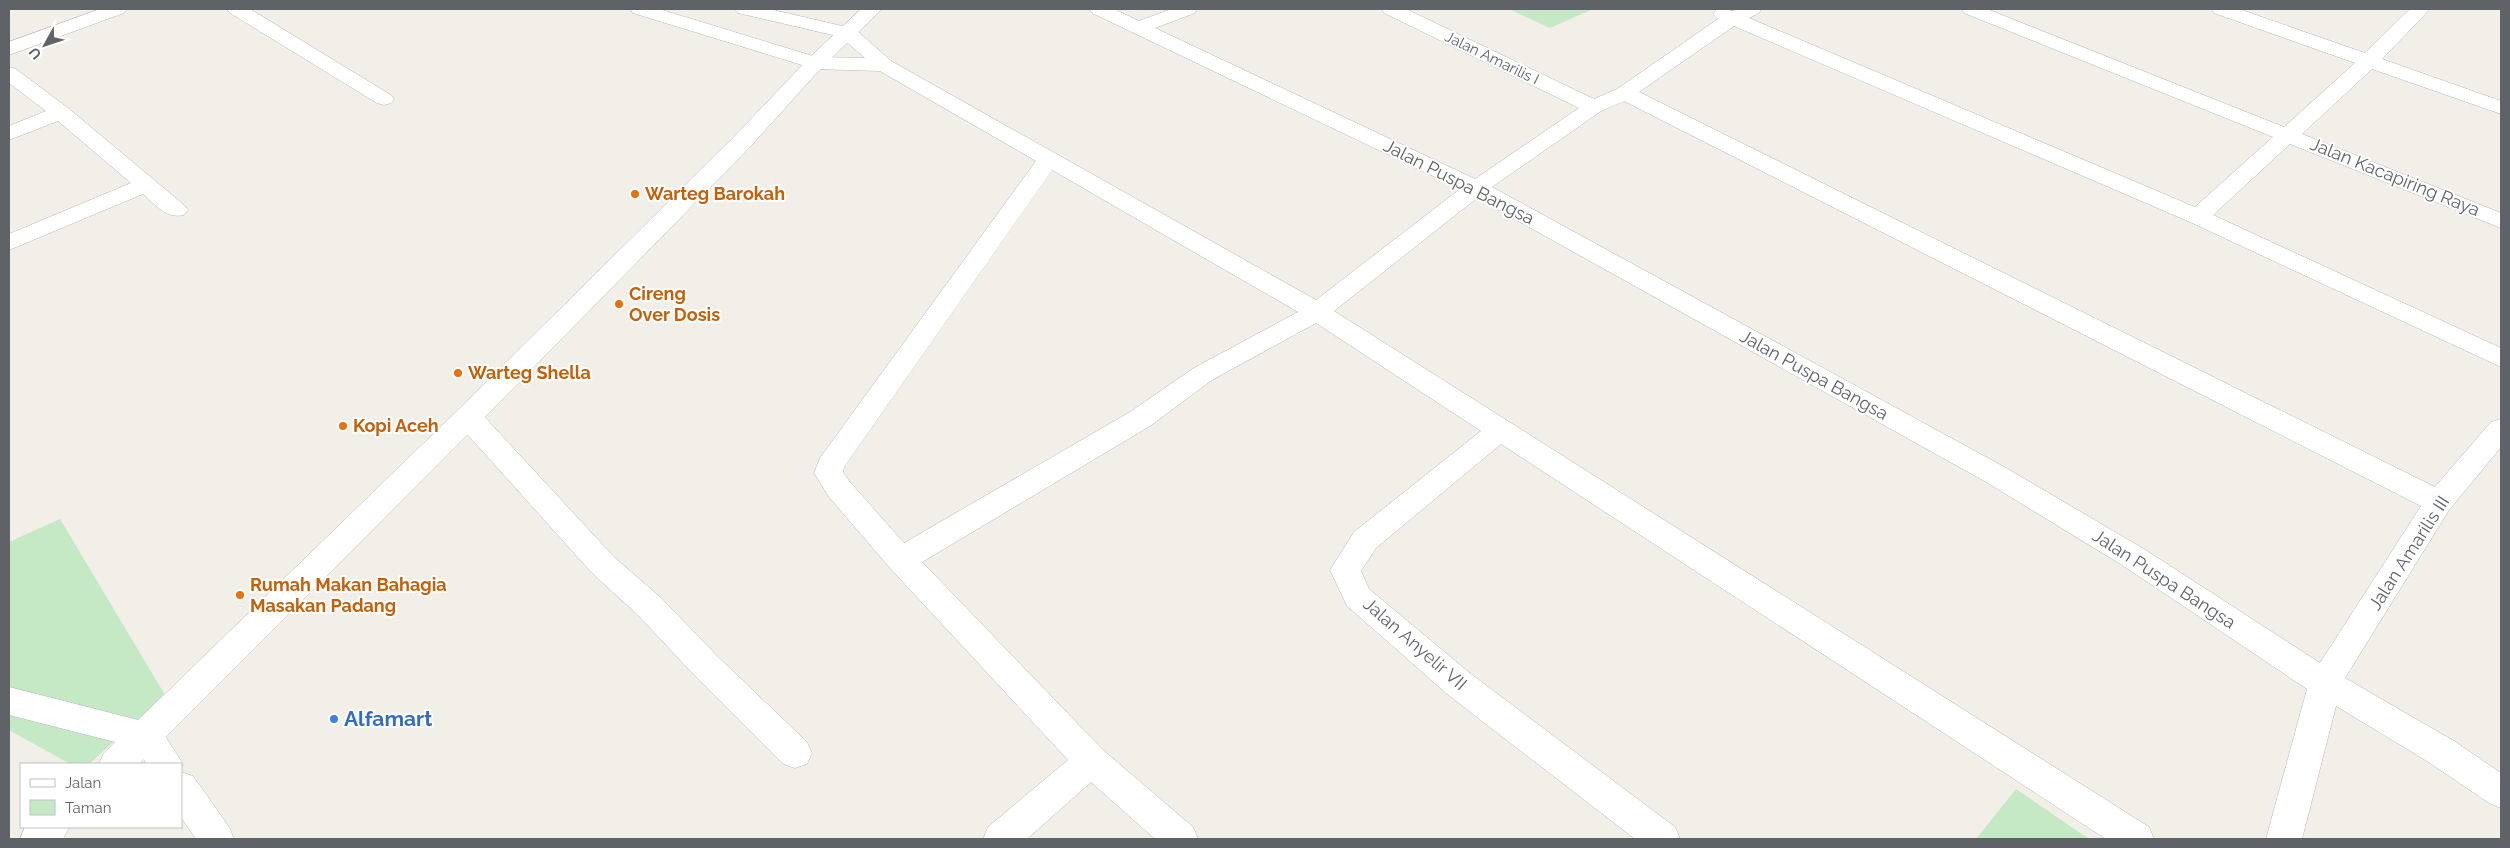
<svg xmlns="http://www.w3.org/2000/svg" width="2510" height="848" font-family="Raleway,sans-serif">
  <style>
    .green { fill: #c5e8c5 }
    .lines { fill: none; stroke-linecap: round; stroke-linejoin: round }
    .street-casing { stroke: #b5b8bc; stroke-width: 1 }
    .secondary-casing { stroke: #b6babf; stroke-width: 1 }
    .street { fill: #fff; fill-rule: evenodd }
    .secondary { fill: #fff; fill-rule: evenodd }
    .food-dot { fill: #e8710a; stroke: #fff; stroke-width: 2 }
    .shop-dot { fill: #3f7fe0; stroke: #fff; stroke-width: 2 }
    .labels { text-anchor: middle; stroke-width: 4; stroke-linejoin: round; paint-order: stroke }
    .far-street-label { font-size: 15px; fill: #5f6368; stroke: #fff }
    .street-label { font-size: 18px; fill: #5f6368; stroke: #fff }
    .food-label { font-size: 18px; font-weight: bold; fill: #c56008; stroke: #fff; text-anchor: start }
    .near-shop-label { font-size: 21px; font-weight: bold; fill: #366cbe; stroke: #fff; text-anchor: start }
  </style>
  <rect width="100%" height="100%" fill="#f1efe8"/>
  <!-- green -->
  <g class="green">
    <path d="M1509 9H1593L1550 28Z"/>
    <path d="M60 519 165 695 89 764H70L9 730V542Z"/>
    <path d="M2016 789 2089 839H1976Z"/>
  </g>
  <g class="lines">
    <!-- street casing -->
    <g class="street-casing">
      <g id="street">
        <path d="M100 9H127L124 13 9 55V42Z"/>
        <path d="M227 9H250L391 95 394 99 391 103 384 105 377 103 230 13Z"/>
        <path d="M630 9H659L816 57 865 58 841 37 738 13 735 9H769L855 29 891 61 1316 300 1460 189 1092 13 1090 9H1114L1139 21 1171 9H1197L1195 13 1155 28 1475 179 1579 108 1384 13 1382 9H1406L1594 99 1617 89 1718 19 1713 14 1716 10 1725 9 1733 11 1738 9H1761L1759 13 1749 18 2195 207 2273 137 1964 13 1962 9H1987L2284 127 2355 63 2214 13 2212 9H2239L2365 53 2410 9H2430L2382 59 2501 101V114L2372 69 2302 134 2501 213V228L2290 144 2213 215 2501 348V367L2190 222 1734 26 1639 92 2435 487 2491 422 2501 419V447L2449 510 2345 678 2454 741 2501 773V808L2489 803 2430 763 2336 706 2302 839H2266L2307 689 2122 565 1986 482 1477 198 1334 311 2149 827 2154 839H2106L1501 444 1376 548 1361 571 1369 589 1471 674 1675 827 1680 839H1635L1447 694 1394 647 1347 606 1330 570 1354 532 1481 431 1316 323 1212 380 1150 426 922 562 1103 750 1193 827 1198 839H1155L1091 782 1027 839H983L988 827 1068 760 890 568 829 497 814 473 820 458 1036 161 880 71 815 69 633 13ZM1624 101 2421 506 2320 663 2144 549 2006 468 1492 187 1601 111ZM1052 170 1298 312 1194 368 1130 412 904 543 849 481 843 472 844 467Z"/>
        <path d="M9 67 16 69 68 108 184 205 188 210 184 215C166 219 156 205 143 194L9 250V234L131 183 58 121 9 140V126L46 111 9 83Z"/>
        <path d="M468 407 478 410 614 557 661 598 717 656 807 742 812 753 807 764 795 768 783 764 695 676 639 616 592 573 458 424 454 417 458 410Z"/>
        <path d="M9 687 158 725 183 764 181 768V764H147L135 747 9 715Z"/>
        <path d="M181 772 193 776 229 827 234 839H196L181 817Z"/>
      </g>
    </g>
    <!-- secondary casing -->
    <g class="secondary-casing">
      <g id="secondary">
        <path d="M861 9H882L822 67 749 148 478 424 139 764H99L104 753 458 410 733 138 808 59Z"/>
        <path d="M25 827H69L63 839H20Z"/>
      </g>
    </g>
    <!-- street -->
    <use href="#street" class="street"/>
    <!-- secondary -->
    <use href="#secondary" class="secondary"/>
  </g>
  <!-- markers -->
  <g class="food-dot">
    <circle cx="635" cy="194" r="5"/>
    <circle cx="619" cy="304" r="5"/>
    <circle cx="458" cy="373" r="5"/>
    <circle cx="343" cy="426" r="5"/>
    <circle cx="240" cy="595" r="5"/>
  </g>
  <circle class="shop-dot" cx="334" cy="719" r="5"/>
  <g class="labels">
    <!-- far-street labels -->
    <g class="far-street-label">
      <text transform="translate(1492 58) rotate(26)" y="5">Jalan Amarilis I</text>
    </g>
    <!-- street labels -->
    <g class="street-label">
      <text transform="translate(2395 177) rotate(22)" y="6">Jalan Kacapiring Raya</text>
      <text transform="translate(1459 182) rotate(27)" y="6">Jalan Puspa Bangsa</text>
      <text transform="translate(1814 375) rotate(29)" y="6">Jalan Puspa Bangsa</text>
      <text transform="translate(2409 553) rotate(-57)" y="6">Jalan Amarilis III</text>
      <text transform="translate(2164 579) rotate(33)" y="6">Jalan Puspa Bangsa</text>
      <text transform="translate(1415 644) rotate(41)" y="6">Jalan Anyelir VII</text>
    </g>
    <!-- food labels -->
    <g class="food-label">
      <text x="645" y="200">Warteg Barokah</text>
      <text x="629" y="300">Cireng<tspan x="629" dy="21">Over Dosis</tspan></text>
      <text x="468" y="379">Warteg Shella</text>
      <text x="353" y="432">Kopi Aceh</text>
      <text x="250" y="591">Rumah Makan Bahagia<tspan x="250" dy="21">Masakan Padang</tspan></text>
    </g>
    <!-- near-shop labels -->
    <g class="near-shop-label">
      <text x="344" y="726">Alfamart</text>
    </g>
  </g>
  <!-- border -->
  <rect width="2510" height="848" fill="none" stroke="#5f6368" stroke-width="20"/>
  <!-- legend -->
  <rect x="20" y="763" width="162" height="65" fill="#ffffff" stroke="#bfc1c3"/>
  <rect x="30" y="779" width="25" height="8" fill="#ffffff" stroke="#bfc1c3"/>
  <text x="65" y="788" font-size="15" fill="#5f6368">Jalan</text>
  <rect x="30" y="800" width="25" height="15" fill="#c5e8c5" stroke="#bfc1c3"/>
  <text x="65" y="813" font-size="15" fill="#5f6368">Taman</text>
  <!-- north arrow -->
  <g transform="translate(45 45) rotate(230)" stroke="#ffffff" stroke-width="4" paint-order="stroke">
  <path d="M0-4L9 19L0 12L-9 19Z" fill="#5f6368"/>
  <text y="-8" font-size="14" font-weight="bold" text-anchor="middle" fill="#5f6368">U</text>
  </g>
</svg>
